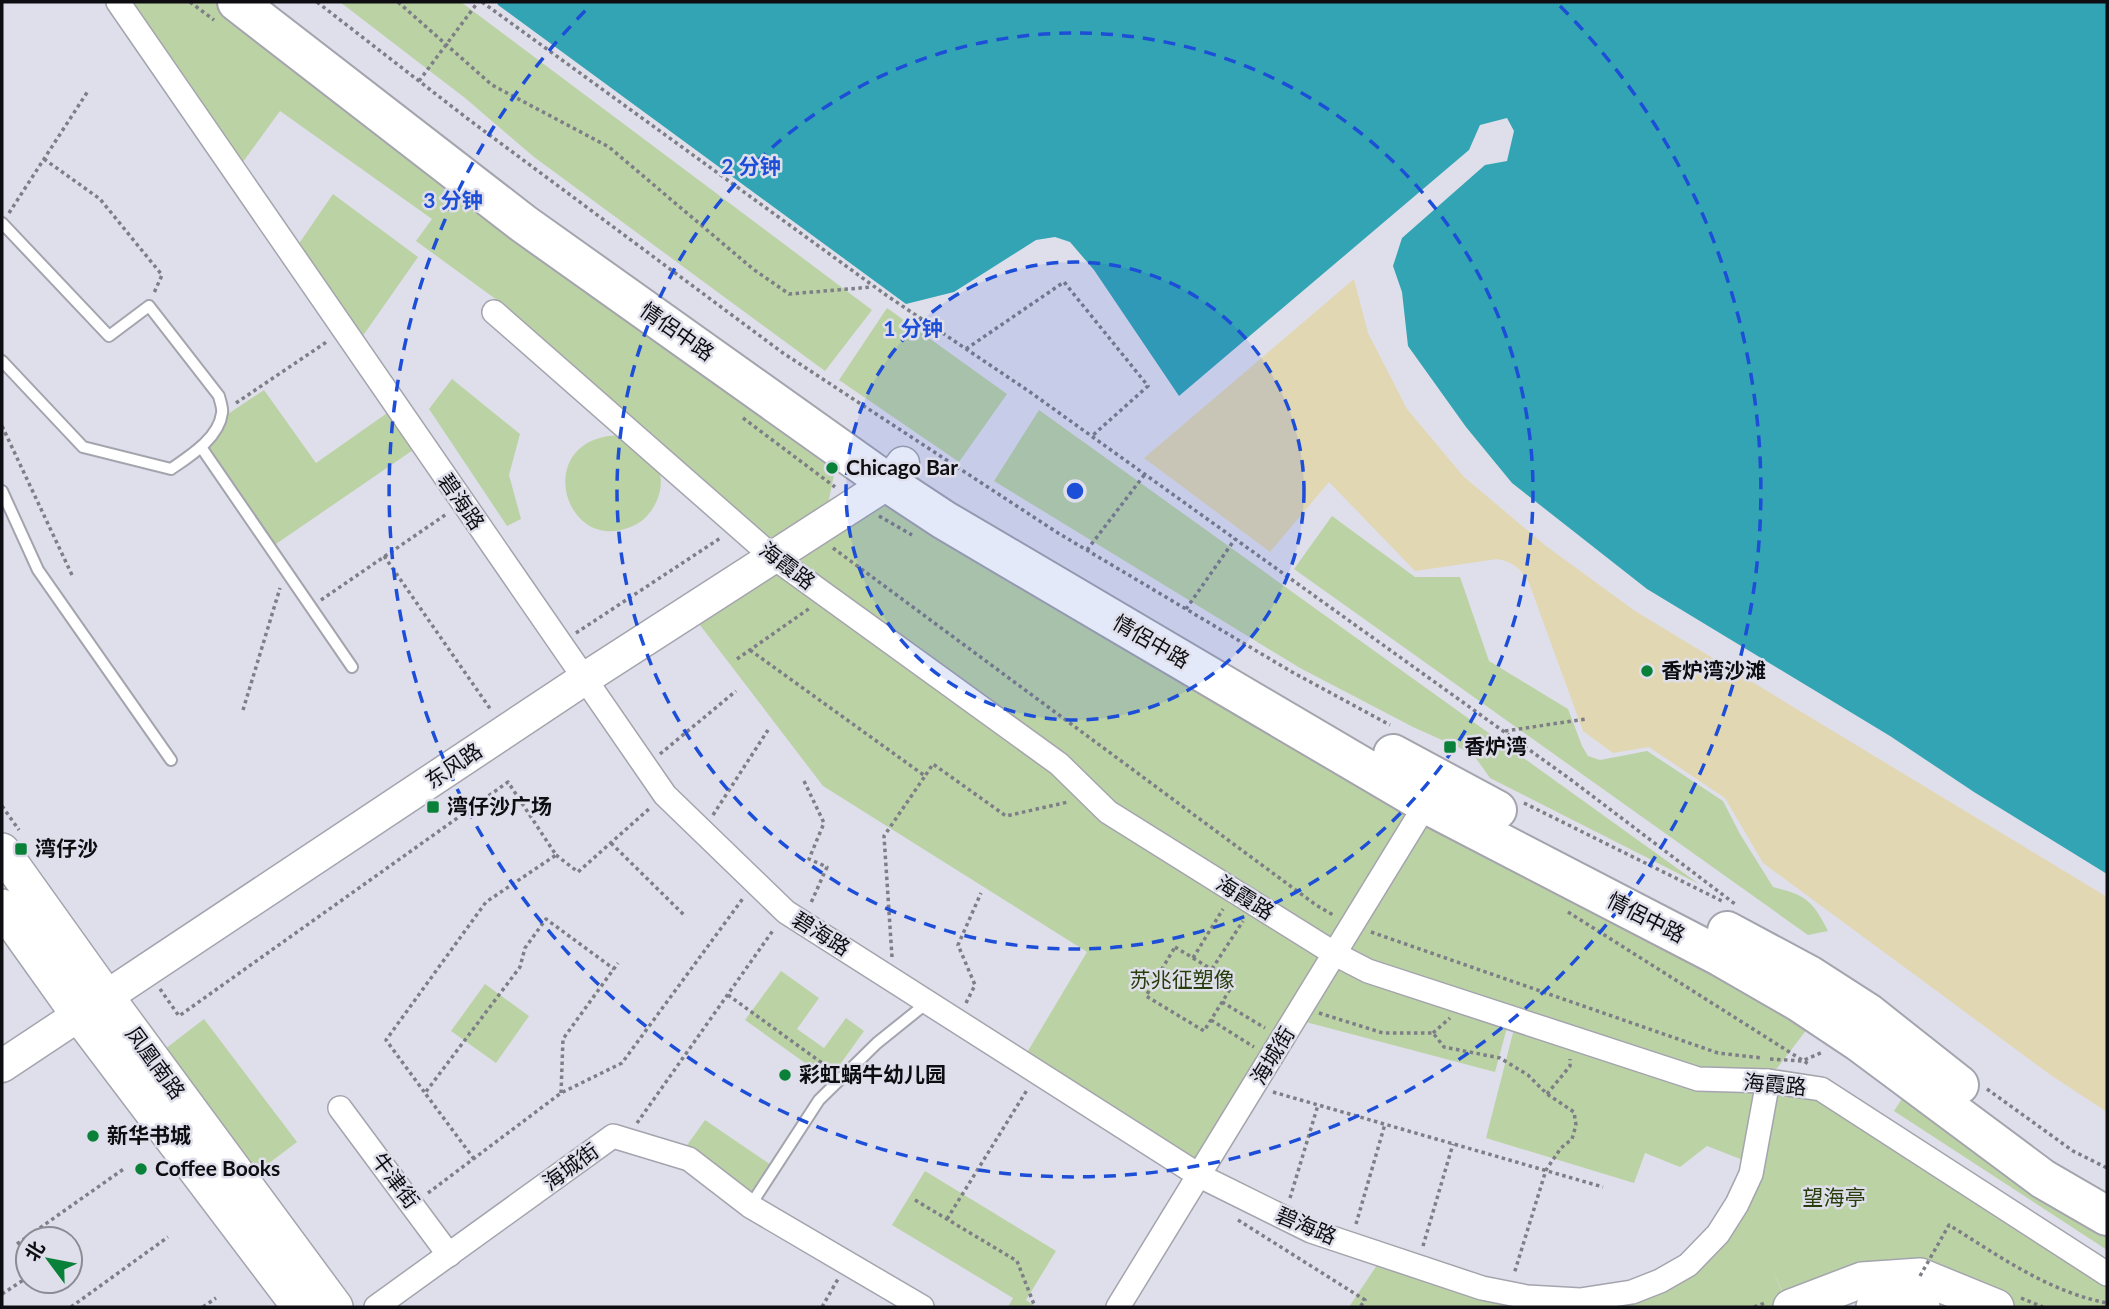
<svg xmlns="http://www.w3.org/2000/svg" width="2109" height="1309" font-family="Lato,'Noto Sans SC',sans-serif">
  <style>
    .green { fill: #bbd2a5 }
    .sand { fill: #e1d7b2 }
    .water { fill: #33a4b3 }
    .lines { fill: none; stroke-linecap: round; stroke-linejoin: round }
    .lane-casing { stroke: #a4a4ae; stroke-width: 14 }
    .street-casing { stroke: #a4a4ae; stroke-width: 26 }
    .secondary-casing { stroke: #a4a4ae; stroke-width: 35 }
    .primary-casing { stroke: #a4a4ae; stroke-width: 38 }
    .highway-casing { stroke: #a4a4ae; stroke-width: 42 }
    .path { stroke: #7e7e86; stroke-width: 3.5; stroke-dasharray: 3.5 3.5; stroke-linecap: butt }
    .lane { stroke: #fff; stroke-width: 10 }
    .street { stroke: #fff; stroke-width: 23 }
    .secondary { stroke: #fff; stroke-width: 32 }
    .primary { stroke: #fff; stroke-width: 35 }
    .highway { stroke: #fff; stroke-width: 38 }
    .path-bridge { stroke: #7e7e86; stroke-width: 3.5; stroke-dasharray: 3.5 3.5; stroke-linecap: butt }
    .ring { fill: none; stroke: #1d4ed8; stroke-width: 3.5; stroke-dasharray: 12 9 }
    .poi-dot { fill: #0a8139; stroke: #dfdfeb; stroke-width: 2.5 }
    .labels { text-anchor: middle; stroke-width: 5; stroke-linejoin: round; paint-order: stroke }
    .street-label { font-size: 21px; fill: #0e0e12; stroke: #dfdfeb }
    .poi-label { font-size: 21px; font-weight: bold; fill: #0e0e12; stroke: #dfdfeb; text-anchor: start }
    .park-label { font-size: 21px; fill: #273d0b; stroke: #dfdfeb }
    .centre { fill: #1d4ed8; stroke: #dfdfeb; stroke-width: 3.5 }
    .ring-label { font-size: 21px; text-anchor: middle; font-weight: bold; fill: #1d4ed8; stroke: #dfdfeb; stroke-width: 5; stroke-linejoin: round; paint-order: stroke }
  </style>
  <rect width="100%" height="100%" fill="#dfdfeb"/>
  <!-- green -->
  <g class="green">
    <path d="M131 2H228L838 455 826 514 773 547 512 311 416 241 432 219 280 111 243 162Z"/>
    <path d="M340 2H461L872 310 825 371 534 157 465 98Z"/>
    <path d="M333 194 418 257 362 337 298 245Z"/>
    <path d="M887 308 1007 394 959 462 839 380Z"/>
    <path d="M452 379 520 434 509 475 521 519 507 526 429 409Z"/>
    <path d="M264 390 316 463 390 411 416 448 273 546 206 447 228 414Z"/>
    <path d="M1039 410 1699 884 1490 778 1473 754 1413 727 1300 668 994 481Z"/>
    <path d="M620 435C629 442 653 457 657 466 668 486 654 516 635 525 564 560 529 437 620 435Z"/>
    <path d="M888 485 1424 804 1194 1163 1022 1061 1087 952 823 786 690 612 774 558 1110 810 776 557Z"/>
    <path d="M1332 516 1415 577H1460L1489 661 1568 709 1582 746 1588 756 1600 760 1647 751 1723 801 1740 834 1773 887C1806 895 1813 901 1828 931L1808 935 1294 569Z"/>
    <path d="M1427 805 1811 1024 1768 1080 1699 1078 1336 954Z"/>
    <path d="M1337 963 1508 1024 1495 1072 1302 1021Z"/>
    <path d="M781 971 819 998 797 1029 824 1048 846 1018 864 1031 829 1080 745 1020Z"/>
    <path d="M485 984 529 1016 496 1063 451 1031Z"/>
    <path d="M204 1019 297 1142 248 1179 156 1056Z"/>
    <path d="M1515 1025 1756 1091 1743 1160 1707 1146 1680 1167 1645 1153 1634 1183 1486 1138Z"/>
    <path d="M1915 1079 2107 1217V1250L1894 1111Z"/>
    <path d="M1769 1082 1821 1090 2107 1267V1307H2001L1920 1274 1790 1306 1772 1270 1789 1306 1349 1307 1383 1256 1481 1289 1632 1294 1720 1235Z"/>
    <path d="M705 1120 771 1165 751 1194 685 1148Z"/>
    <path d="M925 1171 1056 1251 1026 1300 1036 1307H1008L1013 1298 892 1225Z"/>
  </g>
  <!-- sand -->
  <path class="sand" d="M1354 279 1368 333 1407 409 1464 477 1546 546 1635 611 2107 897V1112L2052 1076 1763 863 1725 798 1649 747 1613 753 1583 731 1529 583C1521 568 1513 562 1497 559L1415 571 1329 482 1270 552 1144 458Z"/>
  <!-- water -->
  <path class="water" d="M497 2H2107V874L1974 792 1890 736 1647 589 1512 483 1466 427 1408 346 1402 292 1393 266 1402 238 1485 165 1507 161 1514 131 1507 118 1480 125 1469 150 1179 396 1094 270 1070 242 1055 237 1036 240 954 292 906 304 498 5Z"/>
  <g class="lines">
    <!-- lane casing -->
    <g class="lane-casing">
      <g id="lane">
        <path d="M2 223 109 336 149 306 219 396C220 401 223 408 222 413 219 438 190 456 171 469L83 447 2 361"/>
        <path d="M201 447 352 667"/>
        <path d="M2 491 38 570 171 760"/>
        <path d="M750 1206 819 1100 877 1043 928 1002"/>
      </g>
    </g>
    <!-- street casing -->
    <g class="street-casing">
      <g id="street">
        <path d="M118 2 665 795 786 912 1200 1176 1311 1231 1482 1288 1527 1297 1580 1300 1632 1292 1660 1281 1688 1265 1718 1234 1737 1204 1751 1174 1768 1081"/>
        <path d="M494 312 773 557 1059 764 1108 812 1335 954 1368 971 1698 1079 1768 1081 1821 1089 2107 1274"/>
        <path d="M340 1108 449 1255"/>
        <path d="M376 1307 613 1136 689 1159 750 1206 922 1307"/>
        <path d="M1118 1307 1426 804"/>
      </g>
    </g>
    <!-- secondary casing -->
    <g class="secondary-casing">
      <path id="secondary" d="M2 1066 584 679 888 483 903 463"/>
    </g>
    <!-- primary casing -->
    <g class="primary-casing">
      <g id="primary">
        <path d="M2 851 107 998 335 1307"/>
        <path d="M2 907 79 1015 300 1307"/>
        <path d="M1791 1307 1862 1280 1920 1276 1996 1307"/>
        <path d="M1874 1307 1903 1303 1922 1307"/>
      </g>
    </g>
    <!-- highway casing -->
    <g class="highway-casing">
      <g id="highway">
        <path d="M237 2 524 224 888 483 944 520 1426 804 1721 957 1799 1002 1859 1042 2043 1179 2107 1216"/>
        <path d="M1393 754 1497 810"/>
        <path d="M1727 931 1809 975 1868 1013 1959 1085"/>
      </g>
    </g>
    <!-- path -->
    <g class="path">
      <path d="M190 2 214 20"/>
      <path d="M317 2 468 119 783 353 1058 533 1292 672 1390 725"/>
      <path d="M398 2 492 85 609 147 753 269 789 294 872 287"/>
      <path d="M482 2 886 295 1030 392 1570 779 1735 904"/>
      <path d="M419 81 478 2"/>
      <path d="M44 159 100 199 162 275 154 293"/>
      <path d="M9 213 88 91"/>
      <path d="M966 349 1064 282 1148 386 1092 436"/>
      <path d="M236 403 328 341"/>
      <path d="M743 418 835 487"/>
      <path d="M2 426 72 575"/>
      <path d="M879 516 912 535"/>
      <path d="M833 548 1316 905 1335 916"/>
      <path d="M1087 550 1145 474"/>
      <path d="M384 556 491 710"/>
      <path d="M321 600 448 513"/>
      <path d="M1186 609 1235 539"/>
      <path d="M576 633 722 537"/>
      <path d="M750 650 925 776 933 764 1006 816 1068 802"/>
      <path d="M737 659 810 608"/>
      <path d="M243 710 280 588"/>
      <path d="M1505 731 1586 719"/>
      <path d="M660 754 736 691"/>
      <path d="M804 781 824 823 809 859 827 867 810 905"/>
      <path d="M1524 803 1724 902"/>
      <path d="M2 806 19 830"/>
      <path d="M713 815 768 730"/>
      <path d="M611 843 685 916"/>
      <path d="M556 855 578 872 650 808"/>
      <path d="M1568 912 1810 1065"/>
      <path d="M1371 932 1718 1053 1762 1058"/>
      <path d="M1175 947 1234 983 1204 1031 1146 996Z"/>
      <path d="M892 957 884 836 925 776"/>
      <path d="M1193 958 1223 909"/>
      <path d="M1212 969 1243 921"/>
      <path d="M160 989 179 1016 508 782 556 855 486 902 386 1040 425 1093"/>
      <path d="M728 995 822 1063"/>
      <path d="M1222 1002 1265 1028"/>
      <path d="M966 1003 975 985 958 945 981 893"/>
      <path d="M1319 1013 1383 1033H1433L1444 1047 1500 1058 1528 1075 1547 1094 1574 1112 1576 1125 1572 1139 1561 1148 1546 1170 1514 1274"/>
      <path d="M1211 1020 1254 1047"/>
      <path d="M1433 1033 1450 1018"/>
      <path d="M1770 1059 1802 1061 1823 1052"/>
      <path d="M1987 1089 2073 1151 2107 1168"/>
      <path d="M1273 1092 1603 1187"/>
      <path d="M561 1093 563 1039 618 963"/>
      <path d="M1547 1094 1570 1066V1059"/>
      <path d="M637 1123 774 929"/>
      <path d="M474 1159 425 1093 520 967 525 948 546 919 614 969"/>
      <path d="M428 1193 561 1093 622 1063 744 897"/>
      <path d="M1290 1198 1318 1105"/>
      <path d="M915 1200 1017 1261 1035 1307"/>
      <path d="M947 1219 1027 1090"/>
      <path d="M1238 1220 1365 1300 1360 1307"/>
      <path d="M1356 1224 1385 1124"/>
      <path d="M17 1244 125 1168"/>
      <path d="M1423 1246 1453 1144"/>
      <path d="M2 1294 28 1277"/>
      <path d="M2021 1298 2043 1307"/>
      <path d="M71 1307 168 1237"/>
      <path d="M203 1307 216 1298"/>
      <path d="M822 1307 838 1279"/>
      <path d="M1754 1307 1765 1303"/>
    </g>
    <!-- lane -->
    <use href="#lane" class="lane"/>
    <!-- street -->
    <use href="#street" class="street"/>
    <!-- secondary -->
    <use href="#secondary" class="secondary"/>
    <!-- primary -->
    <use href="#primary" class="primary"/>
    <!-- highway -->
    <use href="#highway" class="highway"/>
    <!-- path-bridge -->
    <path class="path-bridge" d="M1920 1276 1949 1225C1999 1256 2049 1292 2107 1303"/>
  </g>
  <!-- distance rings -->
  <circle cx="1075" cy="491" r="229" fill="#1d4ed8" fill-opacity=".12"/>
  <g class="ring">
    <circle cx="1075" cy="491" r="229"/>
    <circle cx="1075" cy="491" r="458"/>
    <path d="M1560 6A686 686 0 1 1 590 6"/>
  </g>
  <!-- markers -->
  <g class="poi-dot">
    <circle cx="832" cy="468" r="7"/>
    <circle cx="1647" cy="671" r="7"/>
    <rect x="1443" y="740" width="14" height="14" rx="3.5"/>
    <rect x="426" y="800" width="14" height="14" rx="3.5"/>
    <rect x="14" y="842" width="14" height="14" rx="3.5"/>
    <circle cx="785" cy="1075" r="7"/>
    <circle cx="93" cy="1136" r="7"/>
    <circle cx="141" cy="1169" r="7"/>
  </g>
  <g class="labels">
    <!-- street labels -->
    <g class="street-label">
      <text transform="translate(677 332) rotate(35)" y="7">情侶中路</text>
      <text transform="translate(461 502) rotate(55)" y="7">碧海路</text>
      <text transform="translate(787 566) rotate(37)" y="7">海霞路</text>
      <text transform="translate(1151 642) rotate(30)" y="7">情侶中路</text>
      <text transform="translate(454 766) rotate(-34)" y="7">东风路</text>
      <text transform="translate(1245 898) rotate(32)" y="7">海霞路</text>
      <text transform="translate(1646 918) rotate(27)" y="7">情侶中路</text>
      <text transform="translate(821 934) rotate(32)" y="7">碧海路</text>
      <text transform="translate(1273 1056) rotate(-59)" y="7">海城街</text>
      <text transform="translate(155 1063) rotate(54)" y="7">凤凰南路</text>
      <text transform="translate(1775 1085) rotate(5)" y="7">海霞路</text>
      <text transform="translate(571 1167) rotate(-36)" y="7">海城街</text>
      <text transform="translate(395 1181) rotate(53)" y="7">牛津街</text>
      <text transform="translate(1306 1226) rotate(23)" y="7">碧海路</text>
    </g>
    <!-- poi labels -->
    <g class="poi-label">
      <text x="846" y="475">Chicago Bar</text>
      <text x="1661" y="678">香炉湾沙滩</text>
      <text x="1464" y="754">香炉湾</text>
      <text x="447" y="814">湾仔沙广场</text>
      <text x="35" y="856">湾仔沙</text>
      <text x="799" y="1082">彩虹蜗牛幼儿园</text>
      <text x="107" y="1143">新华书城</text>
      <text x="155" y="1176">Coffee Books</text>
    </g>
    <!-- park labels -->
    <g class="park-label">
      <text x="1182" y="987">苏兆征塑像</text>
      <text x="1834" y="1205">望海亭</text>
    </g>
  </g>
  <circle cx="1075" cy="491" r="10" class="centre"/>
  <g class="ring-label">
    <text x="751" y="174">2 分钟</text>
    <text x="453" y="208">3 分钟</text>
    <text x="913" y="336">1 分钟</text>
  </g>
  <!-- border -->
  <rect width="2109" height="1309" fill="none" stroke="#0e0e12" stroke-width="7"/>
  <!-- north arrow -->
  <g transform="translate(49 1260) rotate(302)"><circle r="33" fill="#dfdfeb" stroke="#8b8b94" stroke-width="2"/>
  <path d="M0-5L12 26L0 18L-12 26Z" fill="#0a8139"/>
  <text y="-10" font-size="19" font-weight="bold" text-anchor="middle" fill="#0e0e12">北</text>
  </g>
</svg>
